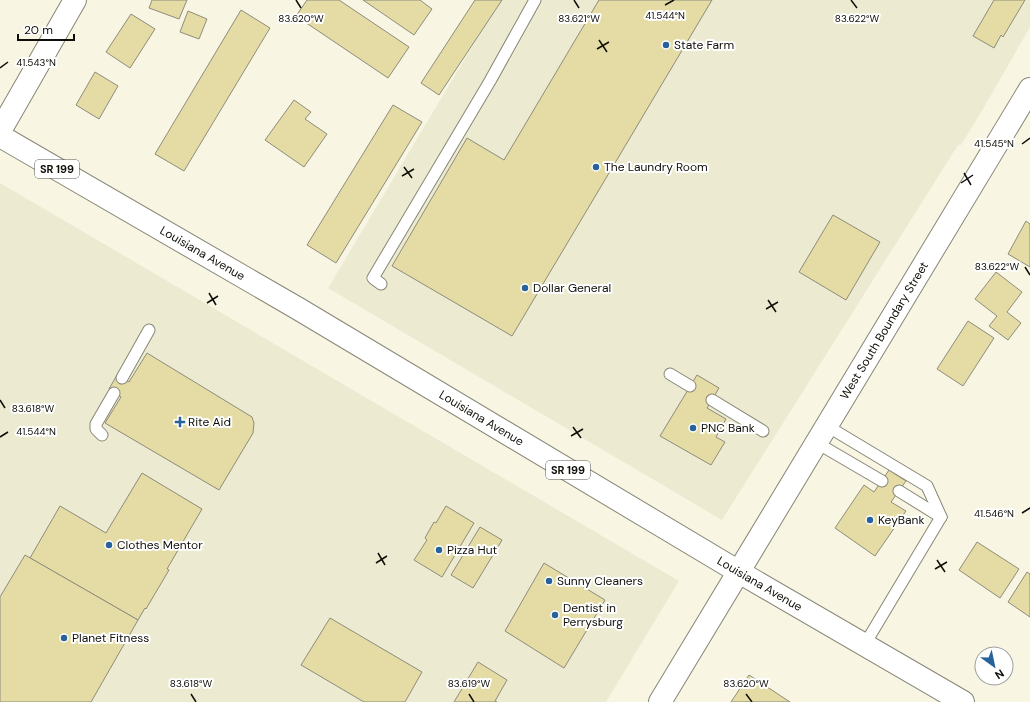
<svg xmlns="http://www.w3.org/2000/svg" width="1030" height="702" font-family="'DM Sans',sans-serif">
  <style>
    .built { fill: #ecead0 }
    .building { fill: #e4dca4; stroke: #8e8c7c }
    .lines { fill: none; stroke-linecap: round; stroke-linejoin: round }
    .lane-casing { stroke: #888676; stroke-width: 13 }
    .street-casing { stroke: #888676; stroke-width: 24 }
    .secondary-casing { stroke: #888676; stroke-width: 24 }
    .primary-casing { stroke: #888676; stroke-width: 24 }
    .lane { stroke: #fff; stroke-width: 11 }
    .street { stroke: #fff; stroke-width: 22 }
    .secondary { stroke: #fff; stroke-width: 22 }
    .primary { stroke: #fff; stroke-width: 22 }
    .ticks { fill: none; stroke: #0f0e08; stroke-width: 1.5 }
    .poi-dot { fill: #28629a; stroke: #fff; stroke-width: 1.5 }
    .labels { text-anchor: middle; stroke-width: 4; stroke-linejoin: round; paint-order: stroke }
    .shield { fill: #fff; stroke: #575652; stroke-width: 1 }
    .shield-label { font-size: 11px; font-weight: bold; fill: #0f0e08 }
    .poi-label { font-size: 12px; fill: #0f0e08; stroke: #fff; text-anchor: start }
    .street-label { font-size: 12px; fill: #0f0e08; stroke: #fff }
    .ticks-label { font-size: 10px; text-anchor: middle; fill: #0f0e08; stroke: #fff; stroke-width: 4; stroke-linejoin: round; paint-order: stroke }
  </style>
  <rect width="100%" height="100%" fill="#f8f5e3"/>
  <!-- built -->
  <g class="built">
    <path d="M500 0H1030V27L983 109 961 145H958L722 520 328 288Z"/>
    <path d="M0 183 679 581 606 702H0Z"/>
  </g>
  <!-- building -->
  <g class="building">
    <path d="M152 0H187L179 19 149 8Z"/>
    <path d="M307 0H339L409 47 388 78 296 16Z"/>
    <path d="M363 0H420L432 9 414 35Z"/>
    <path d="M475 0H502L439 95 421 83Z"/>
    <path d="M599 0H712L512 336 392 266 467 138 504 160Z"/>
    <path d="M994 0H1025L1003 37 1001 35 994 48 973 36Z"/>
    <path d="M241 10 270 28 184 171 155 154Z"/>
    <path d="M188 11 207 19 199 39 180 32Z"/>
    <path d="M131 14 155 29 130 68 106 52Z"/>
    <path d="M95 72 118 86 99 119 76 105Z"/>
    <path d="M294 100 311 112 305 119 327 134 304 167 265 140Z"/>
    <path d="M393 105 422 122 336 263 307 245Z"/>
    <path d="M833 215 880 242 846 300 799 272Z"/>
    <path d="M1026 221 1030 224V267L1008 254Z"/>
    <path d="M996 272 1022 292 1007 312 1021 323 1008 340 989 326 997 316 975 299Z"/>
    <path d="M968 321 994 338 963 386 937 369Z"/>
    <path d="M147 353 252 417 254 423 253 433 219 490 105 423 121 397 109 389 117 375 129 382Z"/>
    <path d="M697 375 719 388 707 408 726 419 716 437 725 442 711 465 660 436Z"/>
    <path d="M889 470 906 481 891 502 906 511 875 556 835 528 864 485 874 492Z"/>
    <path d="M142 473 202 509 167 569 169 570 146 609 145 608 138 620 30 558 60 506 106 533Z"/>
    <path d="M446 506 474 523 442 577 414 560 427 540 425 538 434 522 436 523Z"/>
    <path d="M480 527 502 540 473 588 451 575Z"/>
    <path d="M977 542 1019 569 1000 598 959 570Z"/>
    <path d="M25 555 138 620 91 702H0V597Z"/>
    <path d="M544 563 605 600 564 668 505 631Z"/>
    <path d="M1027 572 1030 574V617L1008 602Z"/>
    <path d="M330 618 422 672 405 702H364L301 665Z"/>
    <path d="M478 662 507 680 495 701 497 702H454Z"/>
    <path d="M749 675 790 702H731Z"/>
  </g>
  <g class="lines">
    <!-- lane casing -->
    <g class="lane-casing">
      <g id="lane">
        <path d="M381 284 373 278 490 81 535 0"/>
        <path d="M670 374 690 386"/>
        <path d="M122 378 149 330"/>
        <path d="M712 400 763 431"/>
        <path d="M827 426 927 486 941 517"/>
        <path d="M102 435 96 429V424L114 393"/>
        <path d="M817 443 882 481"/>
        <path d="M899 491 941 517"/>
        <path d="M865 644 941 517"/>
      </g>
    </g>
    <!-- street casing -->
    <g class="street-casing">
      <path id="street" d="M0 131 75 0"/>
    </g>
    <!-- secondary casing -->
    <g class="secondary-casing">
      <g id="secondary">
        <path id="s1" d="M660 702 1030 89"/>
      </g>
    </g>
    <!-- primary casing -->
    <g class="primary-casing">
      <g id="primary">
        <path id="s2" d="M0 136 297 308 739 572 963 702"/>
      </g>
    </g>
    <!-- lane -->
    <use href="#lane" class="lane"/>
    <!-- street -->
    <use href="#street" class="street"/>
    <!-- secondary -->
    <use href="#secondary" class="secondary"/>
    <!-- primary -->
    <use href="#primary" class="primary"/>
  </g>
  <!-- ticks -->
  <path class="ticks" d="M296 0 301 8M574 0 579 8M851 0 857 8M665 5 674 0M599 40 607 52M597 49 609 42M0 68 8 62M1022 144 1030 138M404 167 412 178M964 173 971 185M402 176 414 169M961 183 973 175M1025 267 1030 275M209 293 216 305M768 300 776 312M207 303 218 296M766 309 778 302M0 400 5 408M573 427 581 438M571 436 583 429M0 437 8 432M1022 513 1030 508M378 553 385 565M937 560 945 572M376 563 387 556M935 569 947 562M191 694 196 702M469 694 474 702M746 694 752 702"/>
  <!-- markers -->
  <g class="poi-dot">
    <circle cx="666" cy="45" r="4"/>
    <circle cx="596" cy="167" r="4"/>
    <circle cx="525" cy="288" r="4"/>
    <path d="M178 416h4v4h4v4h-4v4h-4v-4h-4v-4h4z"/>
    <circle cx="693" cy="428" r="4"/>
    <circle cx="870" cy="520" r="4"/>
    <circle cx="109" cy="545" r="4"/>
    <circle cx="439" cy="550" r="4"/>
    <circle cx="549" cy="581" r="4"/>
    <circle cx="555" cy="615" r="4"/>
    <circle cx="64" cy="638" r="4"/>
  </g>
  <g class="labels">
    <!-- shield labels -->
    <g class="shield">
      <rect x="35" y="160" width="44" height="18" rx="3"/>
      <rect x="546" y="461" width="44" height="18" rx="3"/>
    </g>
    <g class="shield-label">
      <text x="57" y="173">SR 199</text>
      <text x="568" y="474">SR 199</text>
    </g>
    <!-- poi labels -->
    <g class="poi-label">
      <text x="674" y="49">State Farm</text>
      <text x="604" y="171">The Laundry Room</text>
      <text x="533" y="292">Dollar General</text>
      <text x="188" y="426">Rite Aid</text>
      <text x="701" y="432">PNC Bank</text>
      <text x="878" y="524">KeyBank</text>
      <text x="117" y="549">Clothes Mentor</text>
      <text x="447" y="554">Pizza Hut</text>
      <text x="557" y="585">Sunny Cleaners</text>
      <text x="563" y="612">Dentist in<tspan x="563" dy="14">Perrysburg</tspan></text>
      <text x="72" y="642">Planet Fitness</text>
    </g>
    <!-- street labels -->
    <g class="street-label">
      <text dy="4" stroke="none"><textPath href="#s2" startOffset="234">Louisiana Avenue</textPath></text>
      <text dy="4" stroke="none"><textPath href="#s1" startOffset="434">West South Boundary Street</textPath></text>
      <text dy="4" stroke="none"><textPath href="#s2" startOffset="558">Louisiana Avenue</textPath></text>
      <text dy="4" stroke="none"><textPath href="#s2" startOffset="882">Louisiana Avenue</textPath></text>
    </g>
  </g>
  <g class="ticks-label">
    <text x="665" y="19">41.544°N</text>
    <text x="301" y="22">83.620°W</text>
    <text x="579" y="22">83.621°W</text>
    <text x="857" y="22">83.622°W</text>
    <text x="36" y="66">41.543°N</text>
    <text x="994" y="147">41.545°N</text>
    <text x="997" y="270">83.622°W</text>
    <text x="33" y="412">83.618°W</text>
    <text x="36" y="435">41.544°N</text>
    <text x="994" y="517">41.546°N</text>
    <text x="191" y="687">83.618°W</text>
    <text x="469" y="687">83.619°W</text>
    <text x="746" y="687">83.620°W</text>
  </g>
  <!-- north arrow -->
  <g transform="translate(994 666) rotate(147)"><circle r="19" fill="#ffffff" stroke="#9f9f9c"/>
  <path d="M0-3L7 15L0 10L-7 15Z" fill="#28629a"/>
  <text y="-6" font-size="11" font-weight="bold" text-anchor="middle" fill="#0f0e08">N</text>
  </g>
  <!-- scale -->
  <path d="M18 34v6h56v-6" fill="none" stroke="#0f0e08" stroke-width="2"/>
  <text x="24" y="34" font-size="12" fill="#0f0e08" stroke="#ffffff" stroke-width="3" paint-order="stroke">20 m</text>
</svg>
